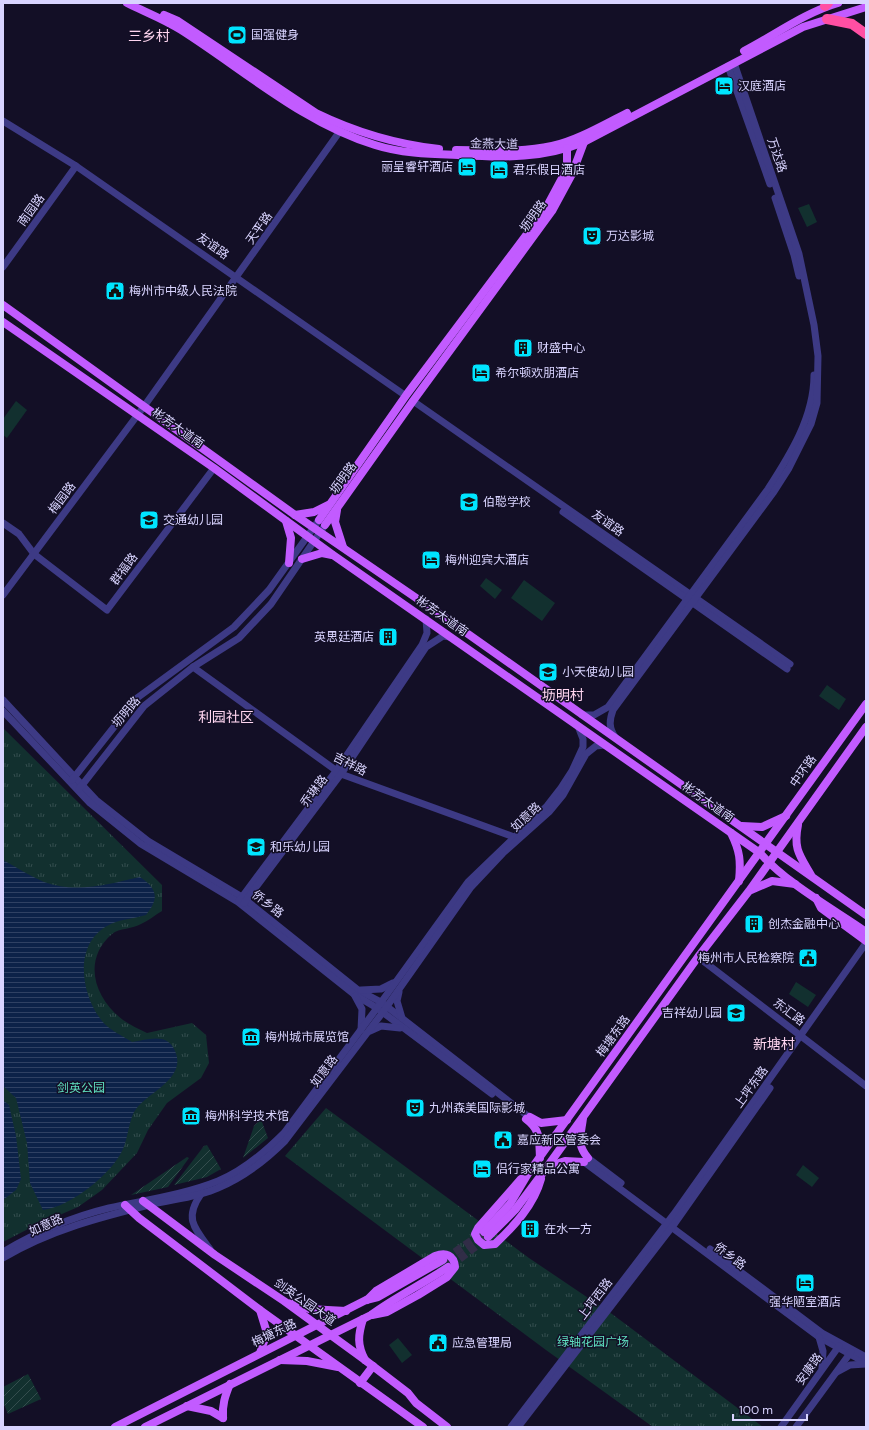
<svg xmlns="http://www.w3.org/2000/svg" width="869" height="1430" font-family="'DM Sans','Noto Sans SC',sans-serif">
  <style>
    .grass { fill: #12302f }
    .park { fill: url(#park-tufts) }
    .garden { fill: url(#garden-furrows) }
    .water { fill: url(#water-rules) }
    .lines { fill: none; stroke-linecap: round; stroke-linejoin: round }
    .major-tunnel { stroke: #312d47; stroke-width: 8; stroke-dasharray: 8 4; stroke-linecap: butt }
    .minor { stroke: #3d3a85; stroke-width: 7 }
    .major { stroke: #c25bff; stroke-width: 8 }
    .highway { stroke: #ff4fa3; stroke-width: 10 }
    .labels { text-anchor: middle; stroke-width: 3; stroke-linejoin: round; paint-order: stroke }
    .poi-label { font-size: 12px; fill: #d9d4ff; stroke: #130f26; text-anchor: start }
    .street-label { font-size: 12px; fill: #d9d4ff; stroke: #130f26 }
    .park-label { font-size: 12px; fill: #5fe0c0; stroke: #130f26 }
    .quarter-label { font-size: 14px; fill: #ffd6f0; stroke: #130f26 }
  </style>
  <defs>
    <pattern id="park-tufts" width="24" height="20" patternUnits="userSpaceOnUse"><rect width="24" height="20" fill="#12302f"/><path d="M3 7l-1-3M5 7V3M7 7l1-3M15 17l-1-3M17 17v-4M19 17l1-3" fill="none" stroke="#344d4e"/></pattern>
    <pattern id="garden-furrows" width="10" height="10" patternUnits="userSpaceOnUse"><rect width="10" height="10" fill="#12302f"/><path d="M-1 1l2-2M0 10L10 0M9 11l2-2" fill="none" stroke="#344d4e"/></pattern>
    <pattern id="water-rules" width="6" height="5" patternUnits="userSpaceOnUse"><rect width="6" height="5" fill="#0c2248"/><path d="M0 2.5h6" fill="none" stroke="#2f4163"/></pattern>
  </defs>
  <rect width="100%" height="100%" fill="#130f26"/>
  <!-- grass -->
  <g class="grass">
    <path d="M809 204 817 222 807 227 798 208Z"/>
    <path d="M16 401 27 410 7 438 3 435V419Z"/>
    <path d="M486 578 502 590 495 599 480 586Z"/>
    <path d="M524 580 555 603 542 621 511 598Z"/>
    <path d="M827 685 846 699 839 710 819 696Z"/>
    <path d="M796 982 816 995 808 1007 789 994Z"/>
    <path d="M803 1165 819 1178 812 1187 796 1175Z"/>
    <path d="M398 1338 412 1355 402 1363 389 1345Z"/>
  </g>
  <!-- park -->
  <g class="park">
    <path d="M3 728 162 885V911C155 915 148 921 141 924 133 929 119 928 112 934 82 960 94 998 123 1020 130 1025 139 1029 147 1033L192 1023 206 1035 209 1063 201 1078 167 1103 148 1130 137 1153 102 1190 78 1207 32 1227 3 1242Z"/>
    <path d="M326 1108 529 1258 612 1314 763 1427H653L546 1350 285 1156Z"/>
  </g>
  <!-- garden -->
  <g class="garden">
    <path d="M259 1121 262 1122 268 1138 243 1158 254 1126Z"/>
    <path d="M207 1145 221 1169 207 1177 174 1185 204 1146Z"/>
    <path d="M187 1157 189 1158 168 1187 131 1195Z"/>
    <path d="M28 1374 41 1399 8 1414 3 1402V1387Z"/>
  </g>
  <!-- water -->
  <g class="water">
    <path d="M3 860C16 867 30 876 44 882 76 894 109 884 140 877 158 889 159 899 146 915 133 919 118 919 107 926 73 945 81 995 102 1021 109 1030 123 1036 132 1042 148 1040 167 1032 175 1051 187 1078 150 1091 136 1109 129 1118 128 1138 123 1149 112 1174 70 1207 43 1210L30 1183 27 1143 16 1098 3 1086Z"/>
    <path d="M3 1100 9 1105 16 1136 21 1179 16 1190 3 1200Z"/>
  </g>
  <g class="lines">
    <!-- major-tunnel -->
    <g class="major-tunnel">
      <path d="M445 1259 484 1232"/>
      <path d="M450 1266 488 1237"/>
    </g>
    <!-- minor -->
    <g class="minor">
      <path d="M728 66 770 184"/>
      <path d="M3 121 76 166 406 396"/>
      <path d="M775 198 794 255 799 276"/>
      <path d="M3 267 76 166"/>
      <path d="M413 401 790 664"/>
      <path d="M563 512 787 669"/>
      <path d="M3 523 19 534 34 554 107 610 214 468"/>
      <path d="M3 595 145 405 340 131"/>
      <path d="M193 667 341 774 517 838"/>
      <path d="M3 700 96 800 148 841 242 897 358 990 381 1002 529 1117"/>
      <path d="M3 711 90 803 141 844 238 902 355 995 377 1008 492 1094"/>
      <path d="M582 715H594L608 707 768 489C790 455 814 417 814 375"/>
      <path d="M615 737C609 728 609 721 613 710L773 493 789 468 811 424 817 403 818 356 814 325 799 254 734 63"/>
      <path d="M72 780 137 698 234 627 269 590 319 520"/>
      <path d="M79 789 144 706 193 667 239 638 271 604 323 528"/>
      <path d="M239 901 336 771 422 645 427 633 426 619"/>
      <path d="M244 903 341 774 426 647 443 636 450 637"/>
      <path d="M698 957 866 1086"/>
      <path d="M361 990 381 989 393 983"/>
      <path d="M399 992 397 1001 402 1018"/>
      <path d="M355 996 362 1009 361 1030"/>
      <path d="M370 1031 381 1026 400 1028"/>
      <path d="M588 1158 621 1183"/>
      <path d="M584 1162 819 1337 866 1363"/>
      <path d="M201 1194C184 1218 194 1228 210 1249"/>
      <path d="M710 1249 822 1333 866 1357"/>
      <path d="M3 1252C35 1233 72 1217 109 1208 145 1200 183 1195 218 1181 243 1171 265 1152 284 1133L377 1008 468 882 547 806 561 788 572 771 583 747V739L578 726"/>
      <path d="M3 1258C50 1230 101 1217 153 1204 175 1199 198 1197 218 1188 244 1177 265 1161 285 1141L383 1012 471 887 503 853 549 812 563 795 586 754 596 746 604 745"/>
      <path d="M819 1337 823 1351 822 1368"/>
      <path d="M837 1372 850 1365 866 1364"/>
      <path d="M511 1427 674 1214 866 943"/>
      <path d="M518 1427 675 1223 770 1088"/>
      <path d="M781 1427 839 1346"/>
      <path d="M796 1427 851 1352"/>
    </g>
    <!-- major -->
    <g class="major">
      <path d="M127 3C145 12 164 19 181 30 244 70 303 123 375 145 403 154 434 154 462 155 505 158 544 158 584 142L803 27 866 7"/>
      <path d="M164 15 178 21 316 113C355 132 395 144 439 149"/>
      <path d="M744 51C775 35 804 13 838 3"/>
      <path d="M456 150C488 150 521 153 552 146 578 140 603 125 627 113"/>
      <path d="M3 305 295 515 444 617 866 915"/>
      <path d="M3 322 214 468 333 555 760 853C786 883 833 909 866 932"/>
      <path d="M337 510 335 522 343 547"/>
      <path d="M295 515 314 512 328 505"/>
      <path d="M319 520 407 394 545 210 567 169V148"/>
      <path d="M286 521 291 538 289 563"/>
      <path d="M325 525 413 401 552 211 572 174 584 142"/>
      <path d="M302 559 322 553 332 555"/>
      <path d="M798 825C793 849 800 856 811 875"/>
      <path d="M742 826 762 827 786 816"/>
      <path d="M731 833C740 851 741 861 739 881"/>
      <path d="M751 890 772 881 795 884"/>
      <path d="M816 898 821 908 866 941"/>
      <path d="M530 1117 541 1123 567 1120"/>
      <path d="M583 1118C581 1135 576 1144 588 1158"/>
      <path d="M526 1119C541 1130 539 1140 540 1158"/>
      <path d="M547 1167 565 1161 584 1162"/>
      <path d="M521 1179 478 1228 475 1234 478 1240 484 1245 495 1244C514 1226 534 1205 541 1179"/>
      <path d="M143 1201 215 1255 284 1301 365 1360 408 1393 416 1403 447 1427"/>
      <path d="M125 1205 139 1218 260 1310 423 1427"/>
      <path d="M484 1232 510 1204 529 1172 866 704"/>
      <path d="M488 1237 515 1210 542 1174 698 957 749 891 866 727"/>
      <path d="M367 1300 376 1291 435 1256C446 1252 454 1255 455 1267L447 1277 418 1295 387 1312 372 1315"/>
      <path d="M291 1303 309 1309 346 1311"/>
      <path d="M363 1319C358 1335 357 1345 365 1360"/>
      <path d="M260 1353 267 1333 260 1310"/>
      <path d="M280 1360 307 1361 338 1367"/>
      <path d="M360 1383 373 1366"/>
      <path d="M187 1406 211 1411 223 1418"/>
      <path d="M223 1418C222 1405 225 1396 230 1384"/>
      <path d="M115 1427 366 1300 378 1297 443 1260"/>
      <path d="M145 1427 371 1315C395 1297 423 1284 448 1267"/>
    </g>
    <!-- highway -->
    <g class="highway">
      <path d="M825 6 828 3"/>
      <path d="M827 19 852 24 866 34"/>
    </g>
  </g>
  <!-- icons -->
  <defs>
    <g id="stadium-square" transform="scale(1)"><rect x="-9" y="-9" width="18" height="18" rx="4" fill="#00e5ff" stroke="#130f26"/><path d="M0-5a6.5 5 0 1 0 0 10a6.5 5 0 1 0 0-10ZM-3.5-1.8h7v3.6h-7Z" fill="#111"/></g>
    <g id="hotel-square" transform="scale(1)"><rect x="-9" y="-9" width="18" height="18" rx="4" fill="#00e5ff" stroke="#130f26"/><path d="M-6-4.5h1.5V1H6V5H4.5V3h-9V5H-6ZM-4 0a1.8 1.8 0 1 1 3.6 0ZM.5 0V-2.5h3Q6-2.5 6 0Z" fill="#111"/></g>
    <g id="theatre-square" transform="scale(1)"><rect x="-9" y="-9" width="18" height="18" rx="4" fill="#00e5ff" stroke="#130f26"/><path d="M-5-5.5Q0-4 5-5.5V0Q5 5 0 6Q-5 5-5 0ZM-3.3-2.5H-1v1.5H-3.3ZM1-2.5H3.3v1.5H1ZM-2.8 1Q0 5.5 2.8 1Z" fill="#111"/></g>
    <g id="civic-square" transform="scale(1)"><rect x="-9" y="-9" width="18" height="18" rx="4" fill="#00e5ff" stroke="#130f26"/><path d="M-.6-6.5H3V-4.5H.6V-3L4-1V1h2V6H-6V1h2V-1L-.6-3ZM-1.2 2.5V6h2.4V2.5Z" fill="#111"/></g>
    <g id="building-square" transform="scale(1)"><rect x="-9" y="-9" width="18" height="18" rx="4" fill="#00e5ff" stroke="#130f26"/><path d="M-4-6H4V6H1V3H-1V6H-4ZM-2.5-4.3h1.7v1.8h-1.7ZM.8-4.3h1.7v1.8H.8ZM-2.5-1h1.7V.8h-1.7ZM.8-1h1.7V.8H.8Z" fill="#111"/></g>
    <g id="school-square" transform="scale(1)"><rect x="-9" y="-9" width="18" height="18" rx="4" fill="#00e5ff" stroke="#130f26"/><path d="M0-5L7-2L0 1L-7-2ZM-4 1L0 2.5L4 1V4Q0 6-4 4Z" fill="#111"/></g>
    <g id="museum-square" transform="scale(1)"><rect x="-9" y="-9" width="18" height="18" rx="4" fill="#00e5ff" stroke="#130f26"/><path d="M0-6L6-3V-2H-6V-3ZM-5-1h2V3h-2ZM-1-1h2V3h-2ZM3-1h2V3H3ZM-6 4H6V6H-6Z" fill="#111"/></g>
  </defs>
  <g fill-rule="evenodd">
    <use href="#stadium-square" x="237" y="35"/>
    <use href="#hotel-square" x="724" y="86"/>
    <use href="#hotel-square" x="467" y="167"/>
    <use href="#hotel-square" x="499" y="170"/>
    <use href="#theatre-square" x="592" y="236"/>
    <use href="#civic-square" x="115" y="291"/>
    <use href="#building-square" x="523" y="348"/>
    <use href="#hotel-square" x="481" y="373"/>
    <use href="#school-square" x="469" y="502"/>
    <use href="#school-square" x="149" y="520"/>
    <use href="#hotel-square" x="431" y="560"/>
    <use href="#building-square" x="388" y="637"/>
    <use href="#school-square" x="548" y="672"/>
    <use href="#school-square" x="256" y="847"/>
    <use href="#building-square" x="754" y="924"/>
    <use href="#civic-square" x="808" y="958"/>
    <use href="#school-square" x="736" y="1013"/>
    <use href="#museum-square" x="251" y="1037"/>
    <use href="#theatre-square" x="415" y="1108"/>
    <use href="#museum-square" x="191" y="1116"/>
    <use href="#civic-square" x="503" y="1140"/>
    <use href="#hotel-square" x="482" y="1169"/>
    <use href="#building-square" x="530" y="1229"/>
    <use href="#hotel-square" x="805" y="1283"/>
    <use href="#civic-square" x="438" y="1343"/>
  </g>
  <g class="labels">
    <!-- poi labels -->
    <g class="poi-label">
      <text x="251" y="39">国强健身</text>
      <text x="738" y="90">汉庭酒店</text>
      <text x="453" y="171" text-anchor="end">丽呈睿轩酒店</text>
      <text x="513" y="174">君乐假日酒店</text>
      <text x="606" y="240">万达影城</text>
      <text x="129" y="295">梅州市中级人民法院</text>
      <text x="537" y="352">财盛中心</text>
      <text x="495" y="377">希尔顿欢朋酒店</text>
      <text x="483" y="506">伯聪学校</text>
      <text x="163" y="524">交通幼儿园</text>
      <text x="445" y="564">梅州迎宾大酒店</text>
      <text x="374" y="641" text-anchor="end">英思廷酒店</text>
      <text x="562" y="676">小天使幼儿园</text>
      <text x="270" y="851">和乐幼儿园</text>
      <text x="768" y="928">创杰金融中心</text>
      <text x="794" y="962" text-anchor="end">梅州市人民检察院</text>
      <text x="722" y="1017" text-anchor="end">吉祥幼儿园</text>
      <text x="265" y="1041">梅州城市展览馆</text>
      <text x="429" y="1112">九州森美国际影城</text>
      <text x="205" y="1120">梅州科学技术馆</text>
      <text x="517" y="1144">嘉应新区管委会</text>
      <text x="496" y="1173">侣行家精品公寓</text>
      <text x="544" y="1233">在水一方</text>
      <text x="805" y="1306" text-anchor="middle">强华陋室酒店</text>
      <text x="452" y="1347">应急管理局</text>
    </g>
    <!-- street labels -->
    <g class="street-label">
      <text transform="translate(494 144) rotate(1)" y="4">金燕大道</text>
      <text transform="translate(777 155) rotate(71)" y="4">万达路</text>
      <text transform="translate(31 210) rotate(-54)" y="4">南园路</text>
      <text transform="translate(533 216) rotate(-55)" y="4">坜明路</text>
      <text transform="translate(259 228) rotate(-55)" y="4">天平路</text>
      <text transform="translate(213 246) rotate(35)" y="4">友谊路</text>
      <text transform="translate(178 428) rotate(35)" y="4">彬芳大道南</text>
      <text transform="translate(343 478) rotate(-54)" y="4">坜明路</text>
      <text transform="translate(62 498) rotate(-53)" y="4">梅园路</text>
      <text transform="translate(608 523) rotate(35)" y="4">友谊路</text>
      <text transform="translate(124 569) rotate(-53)" y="4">群福路</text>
      <text transform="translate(442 616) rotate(35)" y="4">彬芳大道南</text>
      <text transform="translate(126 712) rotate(-50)" y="4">坜明路</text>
      <text transform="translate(350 764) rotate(27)" y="4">吉祥路</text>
      <text transform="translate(803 771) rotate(-55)" y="4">中环路</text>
      <text transform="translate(314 791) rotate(-53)" y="4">乔琳路</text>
      <text transform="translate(708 802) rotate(35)" y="4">彬芳大道南</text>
      <text transform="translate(526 817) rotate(-43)" y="4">如意路</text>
      <text transform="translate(268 904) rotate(38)" y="4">侨乡路</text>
      <text transform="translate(789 1012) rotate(37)" y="4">东汇路</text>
      <text transform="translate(613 1036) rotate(-54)" y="4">梅塘东路</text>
      <text transform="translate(324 1071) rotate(-53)" y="4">如意路</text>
      <text transform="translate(751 1087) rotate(-54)" y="4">上坪东路</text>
      <text transform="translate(46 1225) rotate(-24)" y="4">如意路</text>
      <text transform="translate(730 1256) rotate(37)" y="4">侨乡路</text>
      <text transform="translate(595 1299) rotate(-53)" y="4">上坪西路</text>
      <text transform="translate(305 1302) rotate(35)" y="4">剑英公园大道</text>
      <text transform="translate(274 1333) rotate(-26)" y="4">梅塘东路</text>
      <text transform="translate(809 1369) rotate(-54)" y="4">安康路</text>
    </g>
    <!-- park labels -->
    <g class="park-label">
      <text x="81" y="1092">剑英公园</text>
      <text x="593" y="1346">绿轴花园广场</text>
    </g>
    <!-- quarter labels -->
    <g class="quarter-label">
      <text x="149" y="41">三乡村</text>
      <text x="563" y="700">坜明村</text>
      <text x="226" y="722">利园社区</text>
      <text x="774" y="1049">新塘村</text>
    </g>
  </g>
  <!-- border -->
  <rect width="869" height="1430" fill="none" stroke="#d9d4ff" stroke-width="8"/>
  <!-- scale -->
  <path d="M733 1414v6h74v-6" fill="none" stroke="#d9d4ff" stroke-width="2"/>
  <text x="739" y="1414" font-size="12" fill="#d9d4ff" stroke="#130f26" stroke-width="3" paint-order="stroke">100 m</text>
</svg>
